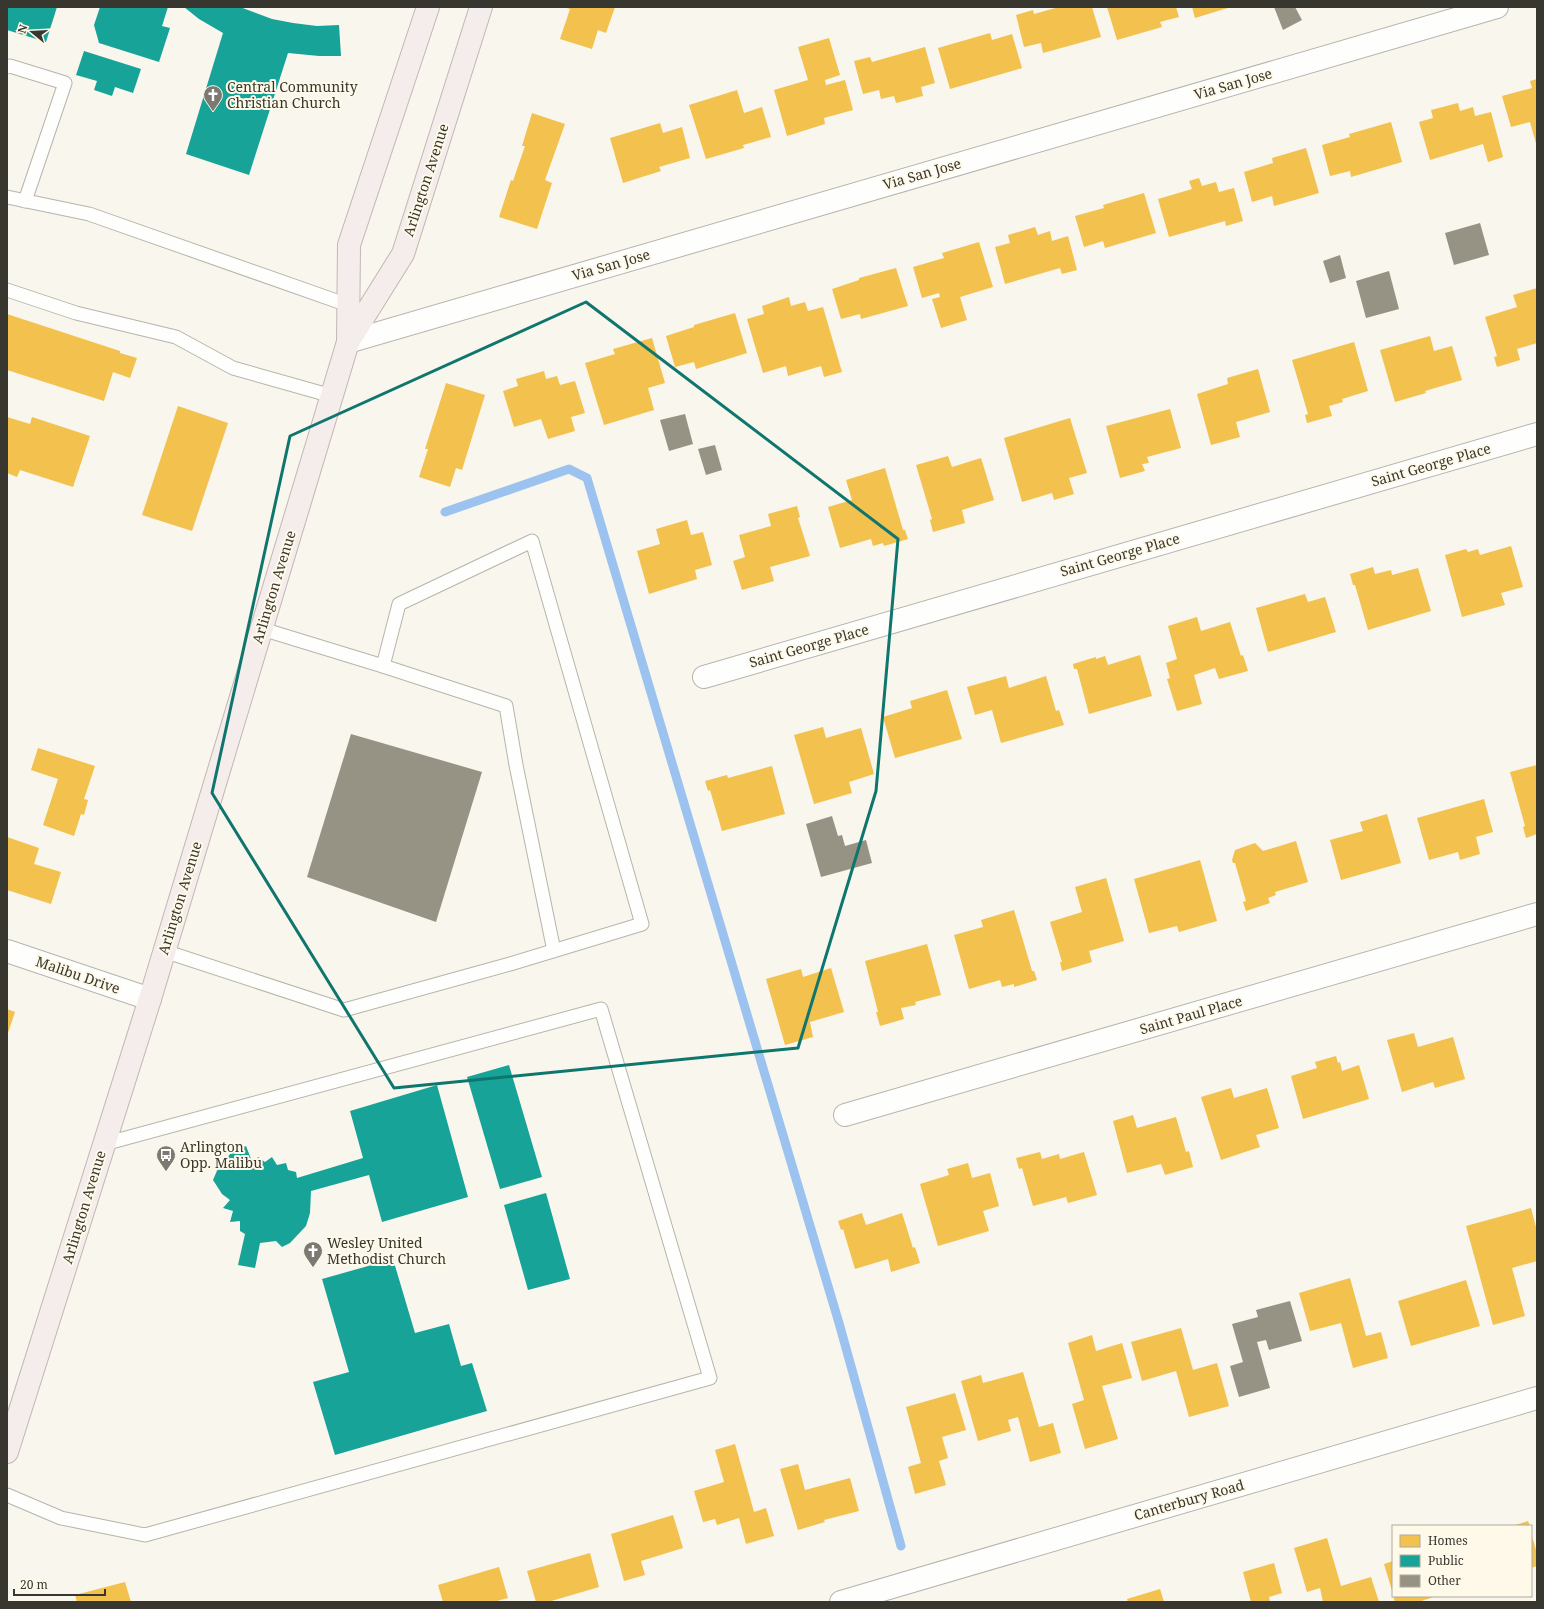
<svg xmlns="http://www.w3.org/2000/svg" width="1544" height="1609" font-family="'Noto Serif',serif">
  <style>
    .homes { fill: #f2c14e }
    .public { fill: #17a398 }
    .lines { fill: none; stroke-linecap: round; stroke-linejoin: round }
    .stream { stroke: #9cc3f0; stroke-width: 9 }
    .building { fill: #969284 }
    .lane-casing { stroke: #b6b4ad; stroke-width: 15 }
    .street-casing { stroke: #b6b4ad; stroke-width: 24 }
    .primary-casing { stroke: #c3b6b2; stroke-width: 24 }
    .lane { stroke: #fefefc; stroke-width: 13 }
    .street { stroke: #fefefc; stroke-width: 22 }
    .primary { stroke: #f4edeb; stroke-width: 22 }
    .marked { fill: none; stroke: #0f766e; stroke-width: 3; stroke-linejoin: round }
    .labels { text-anchor: middle; stroke-width: 4; stroke-linejoin: round; paint-order: stroke }
    .street-label { font-size: 14px; fill: #37362f; stroke: #fef9e8 }
    .poi-label { font-size: 14px; fill: #37362f; stroke: #fef9e8; text-anchor: start }
  </style>
  <rect width="100%" height="100%" fill="#f9f6ed"/>
  <!-- homes -->
  <g class="homes">
    <path d="M563 7H615L606 33 598 30 592 49 560 39 570 9Z"/>
    <path d="M1059 7H1092L1101 37 1043 53 1041 43 1024 47 1016 15 1033 10 1034 14Z"/>
    <path d="M1107 7H1176L1179 17 1160 22 1162 27 1117 40Z"/>
    <path d="M1192 7H1231L1195 18Z"/>
    <path d="M990 33 992 40 1012 34 1022 68 950 89 938 48Z"/>
    <path d="M829 38 840 75 825 80 826 85 845 80 853 110 824 118 825 124 787 136 774 90 808 80 798 47Z"/>
    <path d="M925 47 935 83 921 87 923 96 896 103 894 96 881 99 879 90 863 94 854 61 870 57 872 62Z"/>
    <path d="M1537 79V147L1530 122 1511 127 1502 96 1532 88 1530 81Z"/>
    <path d="M737 90 744 113 762 107 771 137 743 145 744 148 706 159 689 105Z"/>
    <path d="M1458 103 1460 111 1473 107 1475 116 1491 112 1503 157 1488 162 1483 144 1430 160 1419 122 1433 118 1431 110Z"/>
    <path d="M532 113 565 124 545 180 552 183 537 229 499 217 511 180 513 181 525 146H522Z"/>
    <path d="M1391 122 1402 162 1351 177 1350 171 1330 176 1322 145 1350 137 1349 134Z"/>
    <path d="M660 123 663 133 682 127 690 158 659 167 661 171 623 183 610 138Z"/>
    <path d="M1306 148 1319 193 1274 206 1272 196 1252 202 1244 172 1273 163 1272 158Z"/>
    <path d="M1199 178 1202 186 1216 182 1219 192 1234 188 1243 221 1226 226 1225 221 1169 237 1158 199 1192 189 1189 181Z"/>
    <path d="M1144 193 1156 233 1105 248 1103 241 1084 247 1075 216 1104 208 1103 205Z"/>
    <path d="M1035 227 1038 235 1050 231 1052 241 1068 236 1077 270 1062 274 1060 268 1005 284 995 247 1010 243 1008 235Z"/>
    <path d="M979 242 993 287 960 297 967 320 941 328 932 299 940 297 939 293 922 298 913 267 944 258 942 253Z"/>
    <path d="M896 268 908 306 861 319 860 314 841 319 832 289 859 280V278Z"/>
    <path d="M1537 288V343L1517 349 1520 360 1497 367 1494 357 1497 356 1485 317 1517 307 1513 295Z"/>
    <path d="M789 297 791 306 805 302 808 311 823 307 842 372 824 377 821 366 788 376 786 366 763 373 747 319 764 314 762 306Z"/>
    <path d="M735 313 747 353 696 369 694 362 675 367 666 336 694 327V325Z"/>
    <path d="M7 314 120 351V353L137 358 130 378 113 372 104 401 7 370Z"/>
    <path d="M1430 336 1434 351 1452 346 1462 380 1425 391 1426 393 1395 402 1380 350Z"/>
    <path d="M652 338 665 383 648 388 654 410 604 425 585 363 615 354 613 349Z"/>
    <path d="M1354 342 1368 391 1342 399 1343 402 1329 406 1332 416 1307 423 1305 415 1308 414 1292 360Z"/>
    <path d="M1258 369 1270 412 1236 422 1240 437 1211 445 1197 394 1228 384 1227 378Z"/>
    <path d="M544 371 546 379 557 376 560 385 575 381 585 413 571 417 575 431 548 439 541 419 514 427 503 391 518 386 516 379Z"/>
    <path d="M446 383 485 395 462 470 456 468 450 487 419 477 428 449H425Z"/>
    <path d="M178 406 228 423 192 531 142 515Z"/>
    <path d="M1170 409 1181 448 1147 457 1149 463 1142 464 1145 471 1120 478 1106 426Z"/>
    <path d="M7 417 30 424 32 417 90 436 73 487 20 470 17 477 7 473Z"/>
    <path d="M1070 418 1087 473 1069 478 1074 494 1054 500 1052 493 1022 502 1004 438Z"/>
    <path d="M948 456 952 467 981 458 994 500 962 510 965 523 933 532 930 520 932 519 916 465Z"/>
    <path d="M885 468 903 530H905L908 539 884 546 883 543 873 546 871 539 840 548 828 507 852 500 846 480Z"/>
    <path d="M797 506 800 517 798 518 810 556 770 567 774 581 742 590 733 561 745 557 739 535 771 526 768 514Z"/>
    <path d="M687 520 691 535 703 532 712 565 695 570 697 579 649 594 637 551 660 544 656 529Z"/>
    <path d="M1511 546 1523 587 1501 593 1505 605 1462 617 1445 555 1466 549 1468 552 1478 549 1480 555Z"/>
    <path d="M1373 567 1375 574 1391 570 1392 575 1418 568 1431 611 1368 630 1355 585H1353L1350 574Z"/>
    <path d="M1305 594 1308 602 1325 597 1336 632 1268 652 1256 608Z"/>
    <path d="M1197 617 1201 631 1230 622 1241 656 1243 655 1248 671 1219 679 1215 668 1194 675 1202 704 1177 711 1167 679 1170 678 1166 663 1177 659 1168 626Z"/>
    <path d="M1140 655 1152 696 1089 714 1077 669H1074L1073 664 1096 657V659L1105 656 1108 665Z"/>
    <path d="M1006 676 1009 688 1046 676 1056 711 1059 710 1064 725 1001 743 992 710 975 715 967 687Z"/>
    <path d="M947 690 962 739 895 758 883 717 912 708 910 701Z"/>
    <path d="M823 727 826 738 861 728 874 774 849 782 852 793 814 804 794 735Z"/>
    <path d="M38 748 95 766 84 799 88 800 84 815 81 814 74 836 43 825 58 779 31 770Z"/>
    <path d="M1537 765V834L1526 838 1523 827 1525 826 1510 772Z"/>
    <path d="M772 766 785 814 722 831 710 790 708 791 705 781 727 775 728 778Z"/>
    <path d="M1484 799 1493 832 1476 837 1480 854 1460 860 1458 852 1429 860 1417 818Z"/>
    <path d="M1387 814 1401 863 1341 880 1330 840 1363 831 1360 822Z"/>
    <path d="M7 837 39 848 34 864 61 872 51 904 7 890Z"/>
    <path d="M1296 841 1308 882 1275 892 1276 895 1268 898 1270 903 1246 911 1243 902 1246 901 1235 863H1233L1232 860 1235 850 1255 843 1263 851Z"/>
    <path d="M1200 860 1217 921 1179 932 1177 926 1149 933 1134 879Z"/>
    <path d="M1106 878 1124 941 1089 951 1092 962 1062 971 1060 962H1062L1050 922 1082 912 1075 887Z"/>
    <path d="M1014 910 1032 971H1034L1037 980 1014 987V984L1002 987 1000 980 969 989 954 935 983 927 981 920Z"/>
    <path d="M927 944 941 995 915 1002 916 1005 901 1008 904 1019 880 1026 876 1012H878L865 961Z"/>
    <path d="M831 968 844 1012 810 1022 813 1037 785 1045 766 979 801 969 803 977Z"/>
    <path d="M7 1009 15 1012 7 1036Z"/>
    <path d="M1414 1033 1418 1047 1453 1037 1465 1079 1435 1088 1433 1082 1402 1092 1387 1040Z"/>
    <path d="M1336 1056 1338 1063 1340 1062 1342 1071 1359 1065 1369 1099 1303 1119 1291 1076 1317 1068 1315 1062Z"/>
    <path d="M1231 1088 1234 1098 1267 1088 1279 1128 1256 1135 1260 1147 1221 1160 1201 1097Z"/>
    <path d="M1133 1115 1137 1128 1176 1117 1186 1152 1189 1151 1193 1167 1165 1175 1161 1164 1127 1173 1113 1121Z"/>
    <path d="M1040 1152 1042 1159 1059 1154 1060 1159 1084 1152 1097 1195 1068 1203 1066 1197 1033 1206 1022 1168 1019 1169 1016 1158Z"/>
    <path d="M968 1163 972 1178 990 1173 999 1206 983 1211 989 1231 938 1246 920 1184 949 1175 947 1169Z"/>
    <path d="M1531 1208 1537 1231V1261L1512 1268 1525 1316 1493 1325 1466 1226Z"/>
    <path d="M862 1213 866 1225 902 1213 913 1248 915 1247 920 1263 891 1272 888 1259 855 1269 843 1229 841 1230 838 1221Z"/>
    <path d="M1350 1278 1366 1336 1381 1332 1388 1358 1353 1368 1341 1323 1310 1331 1299 1293Z"/>
    <path d="M1466 1280 1480 1326 1411 1346 1398 1301Z"/>
    <path d="M1181 1328 1193 1370 1217 1363 1229 1406 1189 1417 1176 1371 1142 1381 1131 1342Z"/>
    <path d="M1092 1335 1096 1351 1122 1343 1132 1378 1102 1386 1118 1439 1085 1449 1072 1404 1084 1400 1068 1343Z"/>
    <path d="M1023 1372 1039 1427 1053 1423 1061 1453 1030 1462 1018 1417 1008 1420 1011 1431 978 1441 961 1381 981 1375 983 1383Z"/>
    <path d="M955 1393 966 1430 942 1437 948 1458 939 1461 946 1485 915 1494 908 1467 921 1463 906 1407Z"/>
    <path d="M735 1444 754 1512 766 1508 774 1536 746 1544 739 1518 717 1525 715 1519 703 1522 694 1491 724 1482 715 1450Z"/>
    <path d="M798 1464 805 1490 850 1478 859 1511 824 1520 825 1522 798 1530 780 1469Z"/>
    <path d="M673 1515 683 1548 641 1561 645 1575 624 1581 611 1534Z"/>
    <path d="M1528 1521 1530 1526H1512Z"/>
    <path d="M1531 1533 1537 1553V1566L1531 1568Z"/>
    <path d="M1327 1538 1341 1586 1371 1577 1379 1602H1323L1320 1588 1307 1592 1294 1548Z"/>
    <path d="M590 1553 599 1587 548 1602H536L527 1571Z"/>
    <path d="M1393 1561V1594L1384 1564Z"/>
    <path d="M1274 1563 1282 1593 1269 1597 1270 1602H1251L1243 1572Z"/>
    <path d="M499 1567 508 1598 493 1602H443L438 1585Z"/>
    <path d="M125 1582 131 1602H77L75 1595Z"/>
    <path d="M1160 1589 1164 1602H1128L1127 1599Z"/>
    <path d="M1393 1596H1437L1418 1602H1395Z"/>
  </g>
  <!-- public -->
  <g class="public">
    <path d="M7 7H57L46 42 7 30Z"/>
    <path d="M100 7H168L162 26 170 28 159 62 99 43 94 25Z"/>
    <path d="M184 7H240L272 19 293 23 317 26 339 25 341 56H319L288 53 249 175 186 154 223 33 199 19Z"/>
    <path d="M84 51 141 69 133 93 115 87 112 96 94 90 97 81 76 75Z"/>
    <path d="M509 1065 542 1177 500 1189 467 1077Z"/>
    <path d="M437 1085 468 1197 382 1222 369 1175 311 1191 310 1213 306 1226 290 1243 282 1247 276 1241 260 1243 255 1268 238 1265 245 1234 240 1231V1221L230 1222 233 1211 223 1208 230 1200 222 1194 213 1180 219 1166 232 1152 246 1146 253 1164 258 1157 265 1162 272 1157 277 1165 286 1163 288 1170 296 1172 297 1178 363 1158 350 1111Z"/>
    <path d="M546 1193 570 1279 528 1290 504 1205Z"/>
    <path d="M393 1259 415 1333 449 1324 461 1366 472 1363 487 1411 335 1455 313 1382 349 1372 322 1279Z"/>
  </g>
  <g class="lines">
    <!-- stream -->
    <path class="stream" d="M445 512 569 469 587 478 839 1323 901 1546"/>
  </g>
  <!-- building -->
  <g class="building">
    <path d="M1274 7H1295L1302 20 1283 30Z"/>
    <path d="M1480 223 1489 255 1454 265 1445 233Z"/>
    <path d="M1340 255 1346 278 1330 283 1323 261Z"/>
    <path d="M1389 271 1399 309 1366 318 1356 281Z"/>
    <path d="M685 414 693 444 669 451 660 420Z"/>
    <path d="M715 445 722 470 706 475 698 449Z"/>
    <path d="M351 734 482 772 436 922 307 877Z"/>
    <path d="M832 816 838 836 842 835 845 846 866 840 872 863 821 877 806 824Z"/>
    <path d="M1290 1301 1302 1341 1269 1350 1266 1340 1257 1342 1270 1388 1239 1397 1230 1366 1243 1362 1232 1324 1258 1317 1256 1310Z"/>
  </g>
  <g class="lines">
    <!-- lane casing -->
    <g class="lane-casing">
      <g id="lane">
        <path d="M7 67 10 66 65 83 25 201"/>
        <path d="M7 197 89 214 348 305"/>
        <path d="M7 290 76 313 176 337 233 368 332 396"/>
        <path d="M262 629 383 666"/>
        <path d="M164 951 344 1010 510 964 642 924 532 541 399 604 383 666 506 706 516 765 554 951"/>
        <path d="M7 1495 61 1518 145 1535 710 1378 601 1009 104 1144"/>
      </g>
    </g>
    <!-- street casing -->
    <g class="street-casing">
      <g id="street">
        <path d="M348 342 1497 7"/>
        <path d="M704 677 1537 434"/>
        <path d="M7 951 150 999"/>
        <path d="M845 1115 1537 914"/>
        <path d="M841 1602 1537 1398"/>
      </g>
    </g>
    <!-- primary casing -->
    <g class="primary-casing">
      <g id="primary">
        <path d="M348 342 403 254 481 7"/>
        <path d="M7 1452 150 999 348 342 349 245 428 7"/>
      </g>
    </g>
    <!-- lane -->
    <use href="#lane" class="lane"/>
    <!-- street -->
    <use href="#street" class="street"/>
    <!-- primary -->
    <use href="#primary" class="primary"/>
  </g>
  <!-- marked area -->
  <path class="marked" d="M586 302 898 539 876 791 798 1048 394 1088 212 793 290 436Z"/>
  <!-- icons -->
  <defs>
    <g id="church-pin" transform="scale(1)"><path d="M0 17L-7.5 6A9.5 9.5 0 1 1 7.5 6Z" fill="#7b7972" stroke="#fef9e8"/><path d="M-1.2-6h2.4v3.5h3.3v2.4h-3.3V6h-2.4V-.1h-3.3v-2.4h3.3Z" fill="#fff"/></g>
    <g id="bus-pin" transform="scale(1)"><path d="M0 17L-7.5 6A9.5 9.5 0 1 1 7.5 6Z" fill="#7b7972" stroke="#fef9e8"/><path d="M-5-6H5V4H4V6H2V4H-2V6H-4V4H-5ZM-3.5-4V0h7V-4ZM-3.5 1.2v1.5H-2V1.2ZM2 1.2v1.5H3.5V1.2Z" fill="#fff"/></g>
  </defs>
  <g fill-rule="evenodd">
    <use href="#church-pin" x="213" y="95"/>
    <use href="#bus-pin" x="166" y="1155"/>
    <use href="#church-pin" x="313" y="1251"/>
  </g>
  <g class="labels">
    <!-- street labels -->
    <g class="street-label">
      <text transform="translate(1233 84) rotate(-16)" y="5">Via San Jose</text>
      <text transform="translate(922 174) rotate(-16)" y="5">Via San Jose</text>
      <text transform="translate(426 180) rotate(-72)" y="5">Arlington Avenue</text>
      <text transform="translate(611 265) rotate(-16)" y="5">Via San Jose</text>
      <text transform="translate(1431 465) rotate(-16)" y="5">Saint George Place</text>
      <text transform="translate(1120 555) rotate(-16)" y="5">Saint George Place</text>
      <text transform="translate(274 587) rotate(-73)" y="5">Arlington Avenue</text>
      <text transform="translate(809 646) rotate(-16)" y="5">Saint George Place</text>
      <text transform="translate(180 898) rotate(-73)" y="5">Arlington Avenue</text>
      <text transform="translate(78 975) rotate(19)" y="5">Malibu Drive</text>
      <text transform="translate(1191 1015) rotate(-16)" y="5">Saint Paul Place</text>
      <text transform="translate(84 1207) rotate(-73)" y="5">Arlington Avenue</text>
      <text transform="translate(1189 1500) rotate(-16)" y="5">Canterbury Road</text>
    </g>
    <!-- poi labels -->
    <g class="poi-label">
      <text x="227" y="92">Central Community<tspan x="227" dy="16">Christian Church</tspan></text>
      <text x="180" y="1152">Arlington<tspan x="180" dy="16">Opp. Malibu</tspan></text>
      <text x="327" y="1248">Wesley United<tspan x="327" dy="16">Methodist Church</tspan></text>
    </g>
  </g>
  <!-- border -->
  <rect width="1544" height="1609" fill="none" stroke="#37362f" stroke-width="16"/>
  <!-- legend -->
  <rect x="1392" y="1525" width="140" height="72" fill="#fef9e8" stroke="#aeab9e"/>
  <rect x="1400" y="1535" width="20" height="12" fill="#f2c14e" stroke="#aeab9e"/>
  <text x="1428" y="1545" font-size="12" fill="#37362f">Homes</text>
  <rect x="1400" y="1555" width="20" height="12" fill="#17a398" stroke="#aeab9e"/>
  <text x="1428" y="1565" font-size="12" fill="#37362f">Public</text>
  <rect x="1400" y="1575" width="20" height="12" fill="#969284" stroke="#aeab9e"/>
  <text x="1428" y="1585" font-size="12" fill="#37362f">Other</text>
  <!-- north arrow -->
  <g transform="translate(32 32) rotate(288)" stroke="#fef9e8" stroke-width="3" paint-order="stroke">
  <path d="M0-3L7 15L0 10L-7 15Z" fill="#37362f"/>
  <text y="-6" font-size="11" font-weight="bold" text-anchor="middle" fill="#37362f">N</text>
  </g>
  <!-- scale -->
  <path d="M14 1589v6h91v-6" fill="none" stroke="#37362f" stroke-width="2"/>
  <text x="20" y="1589" font-size="12" fill="#37362f" stroke="#fef9e8" stroke-width="3" paint-order="stroke">20 m</text>
</svg>
